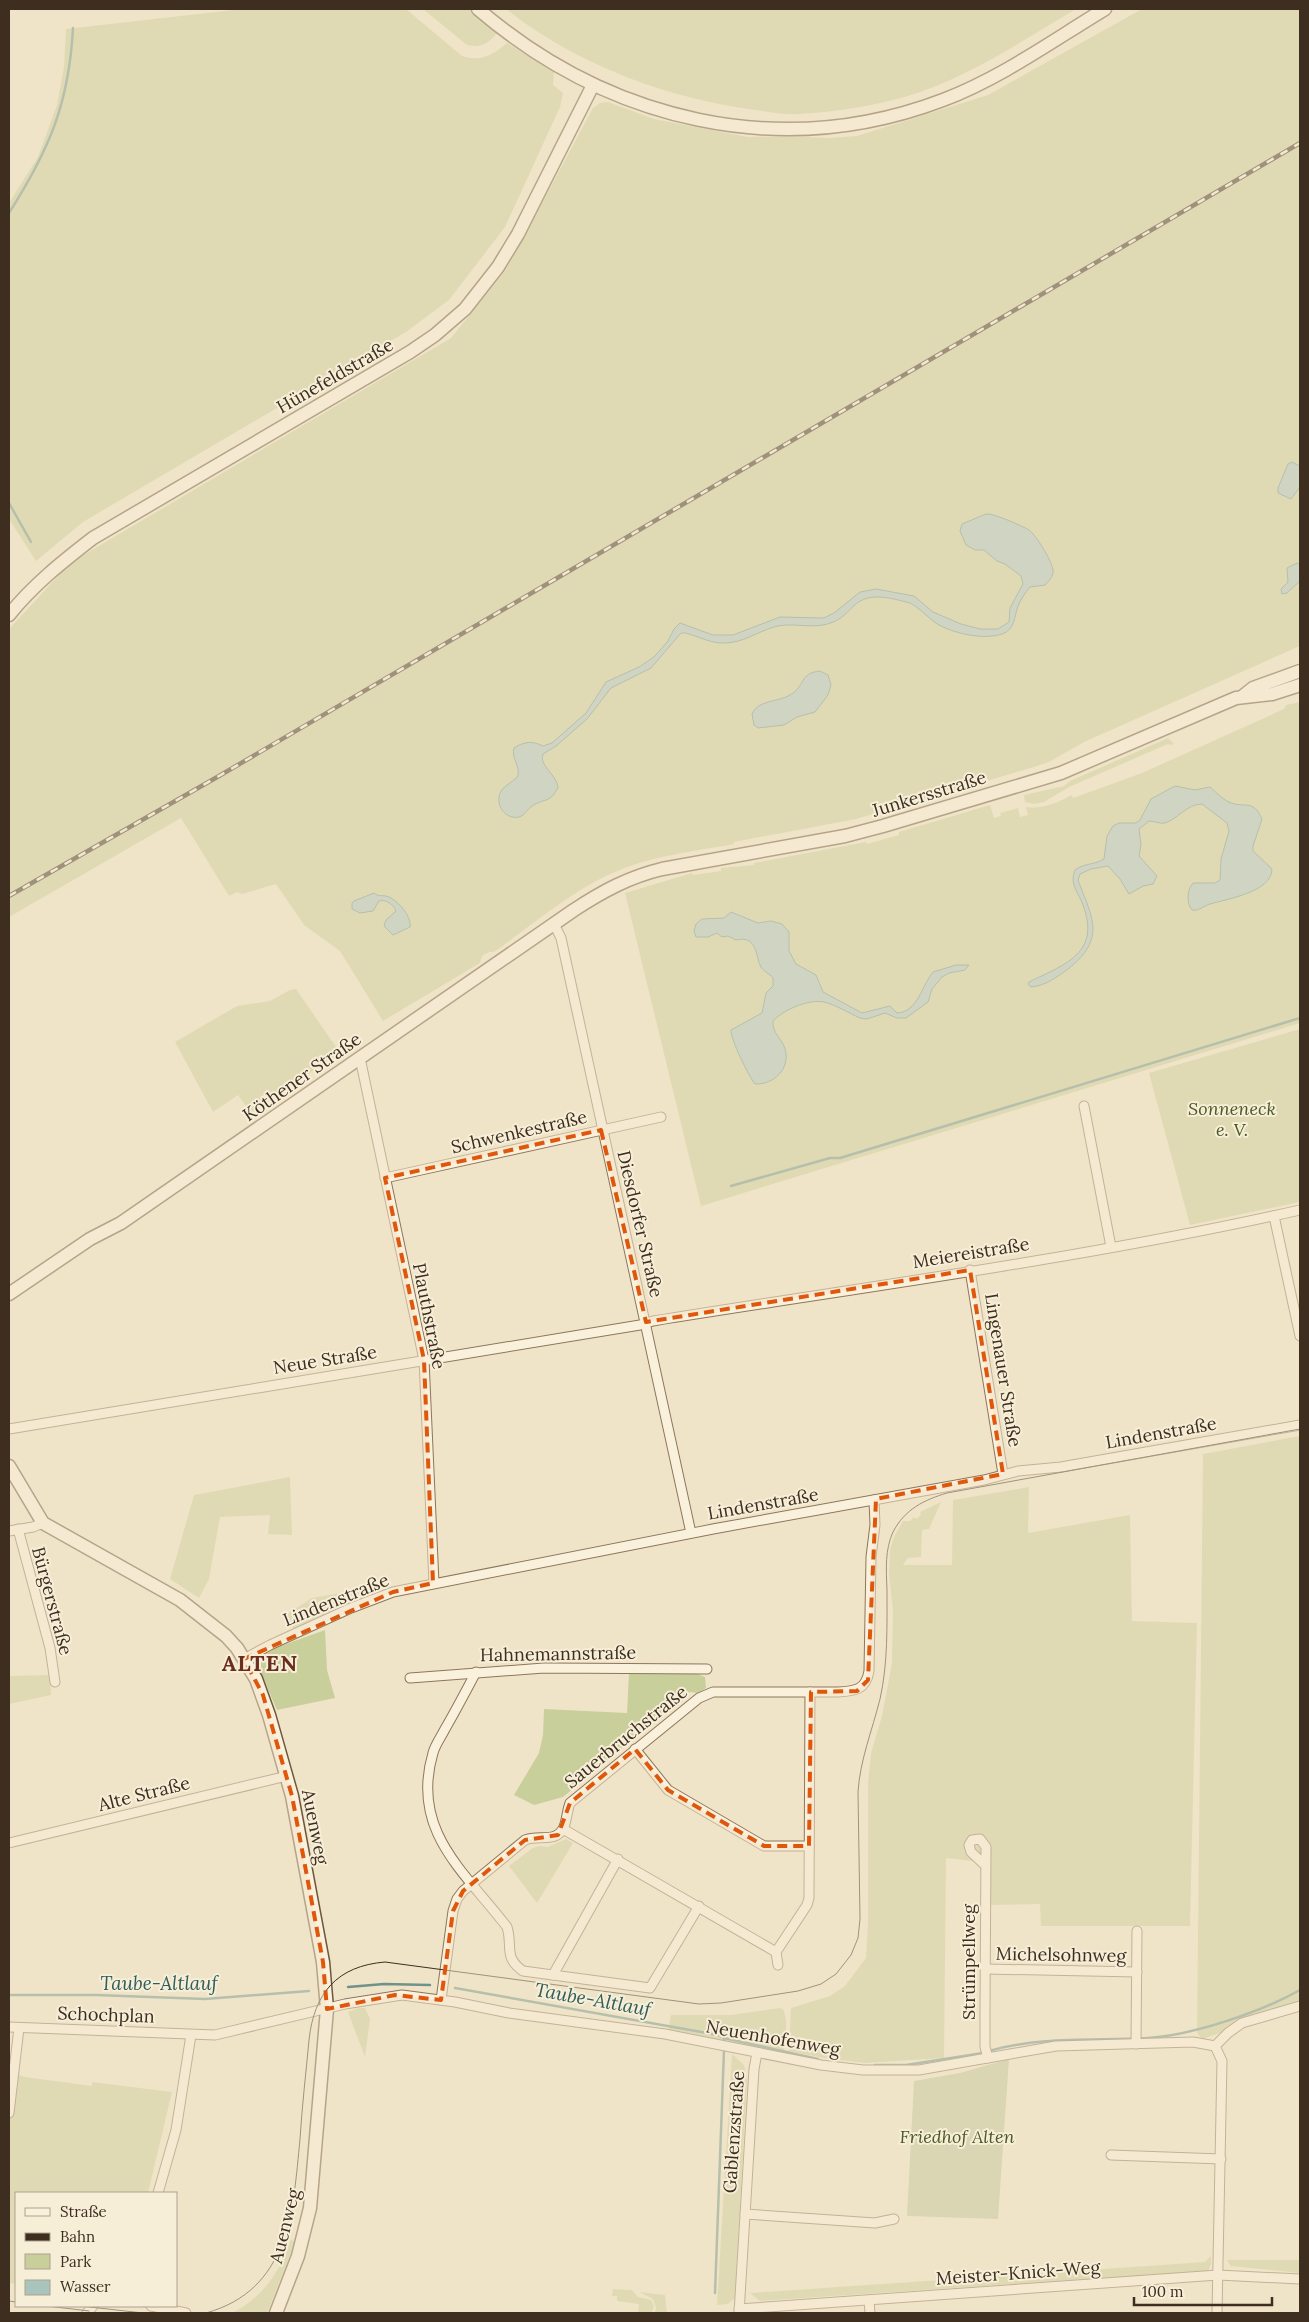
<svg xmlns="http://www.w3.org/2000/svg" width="1309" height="2322" font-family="Lora,serif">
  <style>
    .green { fill: #c9cf9b }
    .cemetery { fill: #bfc49a }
    .water { fill: #a9c4bc; stroke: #6f938a }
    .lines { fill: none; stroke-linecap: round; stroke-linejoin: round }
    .stream { stroke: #6f938a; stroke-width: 2.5 }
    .minor-casing { stroke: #8d765c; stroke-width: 11 }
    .secondary-casing { stroke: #6f573f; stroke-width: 15 }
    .minor { stroke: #faf1dc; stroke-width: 9 }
    .secondary { stroke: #faf1dc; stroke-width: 12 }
    .tram { stroke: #3d2e20; stroke-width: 1 }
    .rail-casing { stroke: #3d2e20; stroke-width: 4.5 }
    .rail { stroke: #f7eed8; stroke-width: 2.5; stroke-dasharray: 8; stroke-linecap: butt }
    .marked { fill: none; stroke: #df570d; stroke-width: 4; stroke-dasharray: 10 6; stroke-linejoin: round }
    .labels { text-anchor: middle; stroke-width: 4; stroke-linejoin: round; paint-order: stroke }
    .street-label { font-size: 18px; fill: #3d2e20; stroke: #f7eed8 }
    .park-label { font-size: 18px; font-style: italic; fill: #4d5a26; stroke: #f7eed8 }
    .water-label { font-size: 19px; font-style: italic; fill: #2f5d5a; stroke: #f7eed8 }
    .district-label { font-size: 22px; font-weight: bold; letter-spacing: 1px; fill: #6b2e1e; stroke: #f7eed8 }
  </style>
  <rect width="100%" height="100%" fill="#f0e4c8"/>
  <!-- green -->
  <g class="green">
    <path d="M242 9H406L462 56C481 62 493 55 507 43L554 72 553 85 563 93 560 107 505 227 449 300 406 332 83 522 36 561 9 519V203L38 157 57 105 64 67 66 29Z"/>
    <path d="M423 9H470L497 33C488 44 481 48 467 45Z"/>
    <path d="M506 9H1076C1022 41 969 77 908 96 874 106 836 112 800 114 786 115 770 112 755 110 669 99 574 64 506 9Z"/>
    <path d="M1142 9H1300V646L1084 742 1049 762 1034 767 856 819 739 841 734 842V844C693 852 654 855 615 872 574 889 531 926 494 952H489L482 956 480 963 383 1021 340 951 304 925 276 884 242 894 237 892 229 896 181 818 9 917 10 628 70 563 451 338 506 270 593 108 600 103 608 102 654 119 748 137 789 136 828 138 857 136 988 95Z"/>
    <path d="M1300 702V1023L701 1206 625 893 692 873 693 875 721 871V868L754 865V863L866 842 867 844 899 835V832L990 805 994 818 1001 816 1000 813 1018 808 1020 817 1028 815 1026 807C1041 809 1059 803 1071 795L1073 798 1142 773 1284 709 1286 705Z"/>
    <path d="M1168 738 1174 744 1170 745 1168 744 1069 787 1044 802 1034 804 1025 802 1024 795 1064 786 1070 781Z"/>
    <path d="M296 989 336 1047 333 1057 251 1113 238 1095 213 1112 175 1042 237 1006 270 1001 290 990Z"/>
    <path d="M1300 1029V1202L1190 1225 1149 1073Z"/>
    <path d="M1300 1436V2000L1241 2021 1220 2033 1202 2039 1197 2033 1203 1454Z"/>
    <path d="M290 1477 292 1535 268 1534 270 1515 220 1517 209 1579 199 1598 170 1579 194 1495Z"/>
    <path d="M1029 1487 1028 1533 1130 1515 1132 1621 1197 1623 1190 1926H1041L1040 1904 988 1905 990 1863 946 1858 944 2058 865 2063 824 2058 789 2051 791 2008 830 1996 845 1986 866 1958 868 1923V1783L871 1753 882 1716 892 1663 893 1610 889 1574 890 1550 894 1537 903 1521H910L914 1517 916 1519 921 1515 920 1512 941 1502 929 1529 922 1530 921 1557 908 1558 903 1565H952L953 1500Z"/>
    <path d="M380 1586V1588L293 1629 287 1614 312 1598Z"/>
    <path d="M325 1630 327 1670 335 1698 277 1710 259 1668 264 1652Z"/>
    <path d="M629 1673H695L705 1677 706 1688 698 1693 690 1692 563 1797 534 1805 514 1795 539 1753 543 1735 544 1709 627 1713Z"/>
    <path d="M50 1675 51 1695 9 1704V1676Z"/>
    <path d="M566 1839 573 1843 537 1903 509 1866 533 1848 540 1846 548 1847Z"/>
    <path d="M358 2008H365L370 2019 365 2057 348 2012Z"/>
    <path d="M780 2008 783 2009C789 2022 785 2040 783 2054L668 2031 671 2015H731Z"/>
    <path d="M732 2054 744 2065 747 2081 735 2298 728 2304 717 2305Z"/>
    <path d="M9 2072 25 2077 92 2086V2082L172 2092 148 2193H16V2284L9 2283Z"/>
    <path d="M291 2239 295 2242 268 2311 266 2313H232C262 2298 281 2271 291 2239Z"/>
    <path d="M1211 2256V2264L1208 2271 760 2301 750 2293 1205 2262Z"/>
    <path d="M1227 2260H1300V2273L1231 2266Z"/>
    <path d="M613 2289 632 2290 638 2297 651 2300 654 2307 651 2313H638L639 2304 617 2301V2296H612Z"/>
    <path d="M639 2292 665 2295 667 2313H655L656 2308 653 2299Z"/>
  </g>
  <!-- cemetery -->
  <path class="cemetery" d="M1009 2059 998 2219 907 2216 914 2081 960 2073Z"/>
  <!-- water -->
  <g class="water">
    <path d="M1292 462 1300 466V487L1291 499 1278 493V488L1288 464Z"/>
    <path d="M986 514C994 513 1022 526 1029 530 1036 535 1055 565 1053 573 1052 578 1048 582 1045 585L1030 587C1025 593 1021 599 1018 606 1014 617 1015 630 1002 634 984 640 956 634 939 625 930 620 924 612 915 606 910 602 901 601 894 599 847 589 857 619 823 625 807 628 790 622 774 627 757 632 743 643 724 643 708 644 689 631 681 633L651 668 611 688 587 719 556 746 543 754C539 766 556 774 558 787 551 804 542 798 531 807 526 811 525 815 519 817 505 820 494 804 501 791 505 785 513 782 518 776 520 765 511 758 514 748 525 741 532 741 543 746L552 743 586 713 606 682 639 667 654 657 668 641 674 629 680 623 713 635H733L780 617 824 618 834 613 860 592 876 589 914 596 933 612 961 624 980 629H998L1009 622 1010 608 1023 584 1021 576 1005 564 997 561 984 550H975L966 545 960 531 962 524Z"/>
    <path d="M1297 563 1300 564V581L1287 593 1282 594 1281 589 1288 582 1287 568Z"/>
    <path d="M820 671 828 675 831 685 828 695 815 712 797 717 784 725 758 728 754 725 752 714C757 700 779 702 790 695 805 687 799 673 820 671Z"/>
    <path d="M1175 786 1195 790 1210 787C1216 792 1222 799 1229 802 1244 809 1253 798 1262 819L1253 846V851L1272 869C1272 892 1227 899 1210 904 1203 906 1200 911 1192 910 1186 903 1187 890 1193 883H1215L1220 880 1221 859 1229 831 1227 823 1202 804C1187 804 1178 819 1165 823 1159 824 1155 821 1149 821L1139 829 1141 845 1139 856 1157 876 1153 884 1143 886 1129 894 1120 879 1108 866 1091 869 1080 874 1078 880C1092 918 1107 938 1068 969 1057 977 1045 986 1031 987L1028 984 1029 982C1068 963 1103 952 1081 900 1076 890 1070 882 1075 870 1084 863 1095 865 1104 859L1107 836 1113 826 1119 823H1136L1140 820 1151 799Z"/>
    <path d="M374 893C379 897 380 895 386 896 396 898 412 916 410 927L393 935 384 926 386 920 396 911C393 904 386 899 379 901L373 911 360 913 352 909V903L354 901Z"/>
    <path d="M731 912 758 923 771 921 782 924 789 932V951L796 964 816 975 823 992 862 1013 890 1006 897 1013C918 1012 922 985 933 972L956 965H969L965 970 949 973 942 977 932 989 928 1002 906 1018H897L885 1013 867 1019 860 1018C849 1013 836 1005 824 1002 808 999 783 1010 773 1021 772 1034 782 1038 785 1049 791 1069 773 1085 755 1084 749 1077 730 1038 731 1030L762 1013 766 993 773 986V978C770 974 763 971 761 967 755 956 758 935 736 940L728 936 722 937 717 933 708 937H696L694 931 696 924 702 919 724 918Z"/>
  </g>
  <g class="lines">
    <!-- stream -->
    <g class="stream">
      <path d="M9 213C49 150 69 104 73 28"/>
      <path d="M9 503 31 542"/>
      <path d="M731 1186 830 1158H840L1300 1018"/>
      <path d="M348 1987 384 1984 430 1985"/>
      <path d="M455 1988 718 2035 724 2038V2041"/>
      <path d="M9 1995H96L205 1999 309 1991"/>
      <path d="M724 2038 818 2059"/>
      <path d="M989 2051C1041 2036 1094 2041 1148 2038 1193 2035 1261 2012 1300 1990"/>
      <path d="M875 2065H906L983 2053"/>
      <path d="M715 2293 724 2050"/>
    </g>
    <!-- minor casing -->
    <g class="minor-casing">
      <g id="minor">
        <path d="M554 924 561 938 691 1533"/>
        <path d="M360 1058 424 1360 434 1583"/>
        <path d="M1084 1106 1111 1247"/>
        <path d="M385 1178 661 1117"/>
        <path d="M1274 1216 1300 1336"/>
        <path d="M970 1270 1003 1474"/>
        <path d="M9 1429 640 1325 653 1321C869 1286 1087 1258 1300 1210"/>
        <path d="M18 1529 50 1648 55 1682"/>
        <path d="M9 1531 33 1527 43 1523"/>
        <path d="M244 1659 270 1645 351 1608 393 1592 713 1529 984 1480 1018 1471 1061 1467 1300 1425"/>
        <path d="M476 1672C466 1691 456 1710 445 1729 441 1737 435 1745 433 1753 410 1831 465 1872 507 1927 513 1946 503 1957 523 1971L650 1988 699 1906"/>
        <path d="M410 1678 544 1668 707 1669"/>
        <path d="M635 1749 668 1790 764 1846H809"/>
        <path d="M563 1829 776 1952"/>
        <path d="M9 1843 287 1776"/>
        <path d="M986 1866 971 1852 969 1845 972 1840 980 1839 986 1847 985 2009V2047L988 2058"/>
        <path d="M776 1952 807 1905 809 1898 810 1692"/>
        <path d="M776 1952 778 1965"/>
        <path d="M985 1969 1137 1972"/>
        <path d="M553 1975 618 1859"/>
        <path d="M441 2000 453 1911 457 1899 463 1891 525 1840C539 1834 556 1844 564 1827 567 1819 567 1811 570 1803L699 1698 713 1692H838C855 1691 866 1690 869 1671L871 1557 875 1525 874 1500"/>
        <path d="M9 2027 215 2035 345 2004 402 1995 455 2002 509 2013 665 2034 821 2065 863 2070H919L1056 2046 1193 2042 1215 2046"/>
        <path d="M1136 2044 1137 1931"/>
        <path d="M1215 2046 1222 2061 1217 2313"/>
        <path d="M1215 2046 1228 2033 1242 2023 1300 2006"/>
        <path d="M9 2113 19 2028"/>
        <path d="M1111 2155 1221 2159"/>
        <path d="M158 2193 176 2130 191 2035"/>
        <path d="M745 2214 875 2223 894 2219"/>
        <path d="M869 2300 870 2313"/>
        <path d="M151 2306 186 2313"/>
        <path d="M739 2309 1218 2275 1300 2279"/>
        <path d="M87 2313 93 2306"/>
        <path d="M739 2313 754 2069 757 2053"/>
      </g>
    </g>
    <!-- secondary casing -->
    <g class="secondary-casing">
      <g id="secondary">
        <path d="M478 9C609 121 780 162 943 100 1001 78 1052 41 1105 9"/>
        <path d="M9 615C33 585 62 562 93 538L410 352 435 335 465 309 498 267 518 234 593 85"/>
        <path d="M1243 696 1253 688 1300 671"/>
        <path d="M9 1294 90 1239 121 1223 574 910C603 891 629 877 662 869L845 836 883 826 1061 773 1236 698 1272 694 1300 685"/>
        <path d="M9 1466 43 1523 180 1600 226 1636 237 1648 256 1679 269 1715 292 1796 323 1962 327 2009 310 2208 298 2256 276 2313"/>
      </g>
    </g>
    <!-- minor -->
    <use href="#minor" class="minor"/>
    <!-- secondary -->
    <use href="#secondary" class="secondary"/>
    <!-- tram -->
    <g class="tram">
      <path d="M9 2301 16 2302"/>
      <path d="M47 2306 89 2311"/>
      <path d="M81 2306 143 2313"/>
      <path d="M206 2313C289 2290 293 2212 300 2139 302 2106 306 2073 309 2040 314 1993 337 1966 385 1962L669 2000 699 2004 721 2003 798 1991 821 1984 836 1974 851 1955 858 1938 860 1919 858 1792C860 1760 872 1731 880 1699 888 1664 887 1625 887 1589 886 1570 885 1549 893 1532 905 1509 924 1500 947 1493L1300 1429"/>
    </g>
    <!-- rail casing -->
    <g class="rail-casing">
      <path id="rail" d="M9 896 219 776 1300 143"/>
    </g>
    <!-- rail -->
    <use href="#rail" class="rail"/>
  </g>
  <!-- marked area -->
  <path d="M0 0H1309V2322H0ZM601 1130 646 1322 970 1270 1003 1474 876 1499 868 1680 857 1691 811 1692 809 1846H764L668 1790 635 1749 570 1803 558 1835 525 1840 463 1891 453 1911 441 2000 395 1995 327 2009 323 1962 292 1796 263 1695 244 1659 393 1592 433 1583 424 1360 385 1178Z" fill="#f0e4c8" fill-opacity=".55" fill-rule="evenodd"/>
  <path class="marked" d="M601 1130 646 1322 970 1270 1003 1474 876 1499 868 1680 857 1691 811 1692 809 1846H764L668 1790 635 1749 570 1803 558 1835 525 1840 463 1891 453 1911 441 2000 395 1995 327 2009 323 1962 292 1796 263 1695 244 1659 393 1592 433 1583 424 1360 385 1178Z"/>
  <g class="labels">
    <!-- street labels -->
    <g class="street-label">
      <text transform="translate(335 376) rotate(-30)" y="6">Hünefeldstraße</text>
      <text transform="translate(929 794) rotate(-17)" y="6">Junkersstraße</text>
      <text transform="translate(302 1077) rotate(-35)" y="6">Köthener Straße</text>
      <text transform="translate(519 1132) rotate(-13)" y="6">Schwenkestraße</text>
      <text transform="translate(640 1224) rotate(77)" y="6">Diesdorfer Straße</text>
      <text transform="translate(971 1253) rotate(-9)" y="6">Meiereistraße</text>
      <text transform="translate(429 1316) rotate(79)" y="6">Plauthstraße</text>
      <text transform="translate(325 1360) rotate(-9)" y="6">Neue Straße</text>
      <text transform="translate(1003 1370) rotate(81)" y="6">Lingenauer Straße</text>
      <text transform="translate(1161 1433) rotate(-10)" y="6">Lindenstraße</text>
      <text transform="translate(763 1504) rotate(-10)" y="6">Lindenstraße</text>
      <text transform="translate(336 1600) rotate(-22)" y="6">Lindenstraße</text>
      <text transform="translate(52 1601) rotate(75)" y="6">Bürgerstraße</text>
      <text transform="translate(558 1654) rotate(-1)" y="6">Hahnemannstraße</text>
      <text transform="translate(626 1737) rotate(-39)" y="6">Sauerbruchstraße</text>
      <text transform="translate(144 1794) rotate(-14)" y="6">Alte Straße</text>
      <text transform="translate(315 1827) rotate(79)" y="6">Auenweg</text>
      <text transform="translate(1061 1955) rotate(1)" y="6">Michelsohnweg</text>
      <text transform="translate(969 1962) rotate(-90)" y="6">Strümpellweg</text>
      <text transform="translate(106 2015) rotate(2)" y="6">Schochplan</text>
      <text transform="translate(773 2038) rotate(10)" y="6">Neuenhofenweg</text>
      <text transform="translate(734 2132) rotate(-86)" y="6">Gablenzstraße</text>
      <text transform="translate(285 2226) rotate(-76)" y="6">Auenweg</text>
      <text transform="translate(1018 2273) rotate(-4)" y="6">Meister-Knick-Weg</text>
    </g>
    <!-- park labels -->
    <g class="park-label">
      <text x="1232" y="1115">Sonneneck<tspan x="1232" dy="21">e. V.</tspan></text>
      <text x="957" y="2143">Friedhof Alten</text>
    </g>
    <!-- water labels -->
    <g class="water-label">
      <text x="159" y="1990">Taube-Altlauf</text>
      <text transform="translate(593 1999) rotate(10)" y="7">Taube-Altlauf</text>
    </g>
    <!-- district labels -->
    <g class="district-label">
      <text x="260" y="1671">ALTEN</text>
    </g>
  </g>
  <!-- border -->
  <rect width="1309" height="2322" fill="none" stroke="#3d2e20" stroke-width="20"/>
  <!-- legend -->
  <rect x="15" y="2192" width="162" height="115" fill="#f7eed8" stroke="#ada18e"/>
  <rect x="25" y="2208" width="25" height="8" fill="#faf1dc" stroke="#ada18e"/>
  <text x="60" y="2217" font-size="15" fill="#3d2e20">Straße</text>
  <rect x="25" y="2233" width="25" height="8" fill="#3d2e20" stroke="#ada18e"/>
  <text x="60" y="2242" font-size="15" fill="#3d2e20">Bahn</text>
  <rect x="25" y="2254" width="25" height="15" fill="#c9cf9b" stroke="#ada18e"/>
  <text x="60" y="2267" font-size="15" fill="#3d2e20">Park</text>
  <rect x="25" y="2280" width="25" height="15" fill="#a9c4bc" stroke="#ada18e"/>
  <text x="60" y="2292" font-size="15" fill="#3d2e20">Wasser</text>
  <!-- scale -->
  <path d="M1134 2297v8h138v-8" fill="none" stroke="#3d2e20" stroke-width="2.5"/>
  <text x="1142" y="2297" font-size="15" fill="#3d2e20" stroke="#f7eed8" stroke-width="4" paint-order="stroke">100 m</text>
</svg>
